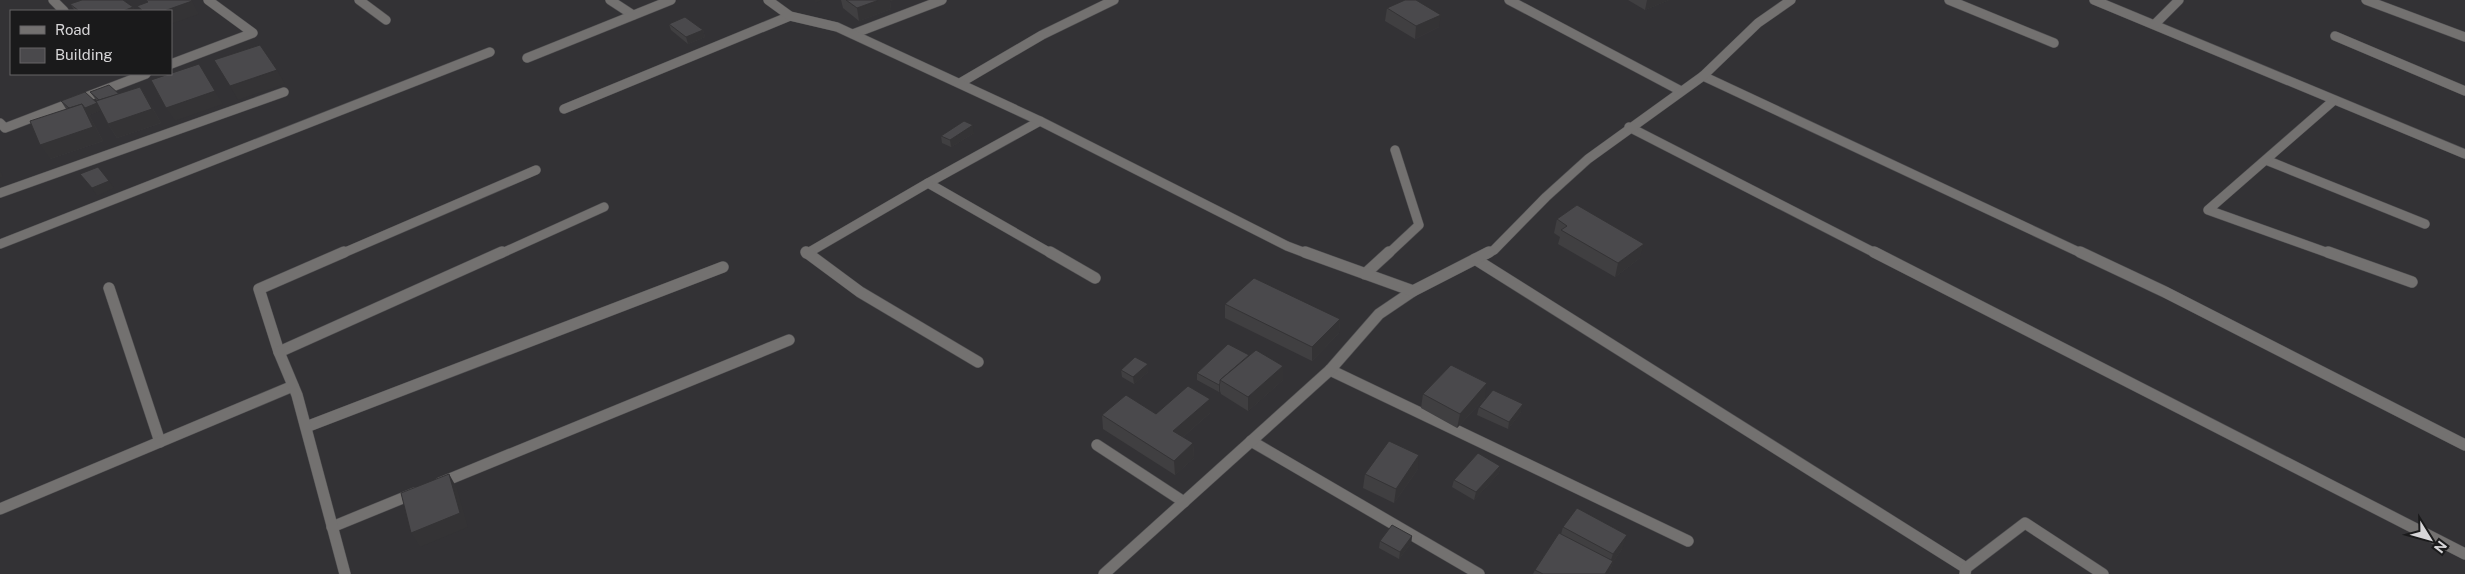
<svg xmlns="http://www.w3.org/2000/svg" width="2465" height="574" font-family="'Public Sans',sans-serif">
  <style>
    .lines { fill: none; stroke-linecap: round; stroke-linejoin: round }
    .minor-far1-casing { stroke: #515052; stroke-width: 10 }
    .minor-casing { stroke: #515052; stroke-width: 12 }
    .tertiary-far1-casing { stroke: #515052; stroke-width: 10 }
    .tertiary-casing { stroke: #515052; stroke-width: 12 }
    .minor-far1 { stroke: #737170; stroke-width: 9 }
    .minor { stroke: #737170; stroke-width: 11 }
    .tertiary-far1 { stroke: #737170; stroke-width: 9 }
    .tertiary { stroke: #737170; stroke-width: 11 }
    .wall { fill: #403f41 }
    .shaded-wall { fill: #343335 }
    .building { fill: #4a494c; stroke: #343335 }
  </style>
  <rect width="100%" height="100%" fill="#333235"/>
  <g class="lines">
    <!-- minor-far1 casing -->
    <g class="minor-far1-casing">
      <g id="minor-far1">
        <path d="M53 0 64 11"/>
        <path d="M359 0 386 20"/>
        <path d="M610 0 633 15"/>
        <path d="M1509 0 1681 91"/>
        <path d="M1949 0 2054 43"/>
        <path d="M2094 0 2465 154"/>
        <path d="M2366 0 2465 37"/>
        <path d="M2155 24 2179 0"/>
        <path d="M853 34 942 0"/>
        <path d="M2335 36 2465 91"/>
        <path d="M527 58 671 0"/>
        <path d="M171 64 253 33 208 0"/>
        <path d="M1703 76 2083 254"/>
        <path d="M960 83 1042 35 1114 0"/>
        <path d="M564 109 790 16"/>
        <path d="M1040 121 928 183 1052 254"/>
        <path d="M0 123 5 128 146 74"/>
        <path d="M1629 127 1877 254"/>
        <path d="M2266 160 2425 224"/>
        <path d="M0 193 284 92"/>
        <path d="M0 244 490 52"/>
        <path d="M341 254 536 170"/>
        <path d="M500 254 604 207"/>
        <path d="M806 254 928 183"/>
        <path d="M1388 254 1419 225 1395 150"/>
        <path d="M2331 254 2208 210 2333 101"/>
      </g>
    </g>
    <!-- minor casing -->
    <g class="minor-casing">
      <g id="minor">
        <path d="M806 252 860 292 978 362"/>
        <path d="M1050 252 1095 278"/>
        <path d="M1874 252 2465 554"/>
        <path d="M2080 252 2165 292 2465 445"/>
        <path d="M2328 252 2412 282"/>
        <path d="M1475 259 1966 568 1965 574"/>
        <path d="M1365 274 1389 252"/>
        <path d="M109 288 160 442"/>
        <path d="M279 352 259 289 344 252"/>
        <path d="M1330 370 1688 541"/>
        <path d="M306 427 723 267"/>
        <path d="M1251 441 1479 574"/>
        <path d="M1097 445 1184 502"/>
        <path d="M440 483 789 340"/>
        <path d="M0 509 293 386"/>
        <path d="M332 527 415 493"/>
        <path d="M1966 568 2025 523 2103 574"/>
        <path d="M345 574 297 395 279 352 502 252"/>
        <path d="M1104 574 1330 370 1379 314 1413 291"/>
      </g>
    </g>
    <!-- tertiary-far1 casing -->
    <g class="tertiary-far1-casing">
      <g id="tertiary-far1">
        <path d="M768 0 790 16 837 27 1040 121 1287 246 1308 254"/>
        <path d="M1487 254 1494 250 1546 197 1588 159 1703 76 1758 23 1791 0"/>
      </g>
    </g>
    <!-- tertiary casing -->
    <g class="tertiary-casing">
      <path id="tertiary" d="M1305 252 1413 291 1489 252"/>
    </g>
    <!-- minor-far1 -->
    <use href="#minor-far1" class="minor-far1"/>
    <!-- minor -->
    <use href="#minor" class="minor"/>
    <!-- tertiary-far1 -->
    <use href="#tertiary-far1" class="tertiary-far1"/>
    <!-- tertiary -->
    <use href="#tertiary" class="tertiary"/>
  </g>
  <!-- wall -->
  <g class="wall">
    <path d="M841 0H893L890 1 891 9 859 21 843 8Z"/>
    <path d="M1628 0H1669L1645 10Z"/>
    <path d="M70 4 133 7 135 11H75Z"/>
    <path d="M1387 8 1439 27 1415 39 1385 21Z"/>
    <path d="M669 24 703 30 705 37 688 44 671 30Z"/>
    <path d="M140 87 148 100 161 123 117 138 108 124 101 110 89 115 103 141 50 159 66 109 61 101 96 103 97 101 90 92 119 94Z"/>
    <path d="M974 133 951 147 942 143 941 136Z"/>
    <path d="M1557 219 1640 258 1615 277 1558 244 1560 237 1554 233Z"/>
    <path d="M1225 304 1340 319 1339 333 1312 361 1225 318Z"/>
    <path d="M1249 355 1283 366V380L1248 411 1221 394 1220 391 1219 392 1197 380V373Z"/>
    <path d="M1121 370 1148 372 1134 384 1122 377Z"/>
    <path d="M1423 394 1485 398 1457 428 1421 408Z"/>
    <path d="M1479 407 1521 412 1508 429 1477 415Z"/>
    <path d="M1210 413 1183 437 1193 443 1194 458 1175 475 1103 429 1102 415Z"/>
    <path d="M1500 466 1499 473 1474 500 1452 487 1454 480Z"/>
    <path d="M1418 469 1394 503 1363 488 1365 474Z"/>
    <path d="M1563 527 1622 549 1613 562 1609 574H1533L1535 570 1561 534Z"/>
    <path d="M1412 536 1411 543 1399 559 1379 548 1380 541Z"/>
  </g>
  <!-- shaded-wall -->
  <g class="shaded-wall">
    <path d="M815 0H823L815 3Z"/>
    <path d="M879 0H893L890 1 891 9 859 21 857 8Z"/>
    <path d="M1647 0H1669L1645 10Z"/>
    <path d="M192 1 199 14 171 24V11H164Z"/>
    <path d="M133 7 135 11H123Z"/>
    <path d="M1441 15 1439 27 1415 39 1416 26Z"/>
    <path d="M703 30 705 37 688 44 686 37Z"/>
    <path d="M277 70 285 84 238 100 230 86Z"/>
    <path d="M140 87 148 100 161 123 117 138 108 124Z"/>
    <path d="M215 91 223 104 175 121 166 108Z"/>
    <path d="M97 103 102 110 89 115 103 141 50 159 40 145 73 112Z"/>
    <path d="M973 125 974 133 951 147 950 140Z"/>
    <path d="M0 170 3 177 0 178Z"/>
    <path d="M109 181 114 188 97 196 92 188Z"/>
    <path d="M1644 244 1640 258 1615 277 1618 263Z"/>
    <path d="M1340 319 1339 333 1312 361V347Z"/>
    <path d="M1148 364V372L1134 384 1133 377Z"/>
    <path d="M1283 366V380L1248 411V397Z"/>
    <path d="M1220 383V391L1219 392V385Z"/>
    <path d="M1487 383 1485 398 1457 428 1460 414Z"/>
    <path d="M1210 399V413L1174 445 1173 431Z"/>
    <path d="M1523 404 1521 412 1508 429 1509 422Z"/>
    <path d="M1193 443 1194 458 1175 475 1174 461Z"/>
    <path d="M1419 455 1418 469 1394 503 1396 489Z"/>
    <path d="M1500 466 1499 473 1474 500 1476 492Z"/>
    <path d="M449 474 457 488 468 527 420 547 411 533Z"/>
    <path d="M1627 535 1622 549 1613 562 1609 574H1605L1608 569 1613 554Z"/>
    <path d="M1412 536 1411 543 1399 559 1400 552Z"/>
  </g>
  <!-- building -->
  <g class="building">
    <path d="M82 0H123L133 7 123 11H79L70 4Z"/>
    <path d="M146 0H191L192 1 164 11H143L137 6 148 2Z"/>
    <path d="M846 0H879L857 8Z"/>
    <path d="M1405 0H1416L1441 15 1416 26 1387 8Z"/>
    <path d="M685 17 703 30 686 37 669 24Z"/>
    <path d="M260 45 277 70 230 86 214 60Z"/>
    <path d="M199 64 215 91 166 108 151 80Z"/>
    <path d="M109 85 119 94 99 100 90 92Z"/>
    <path d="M140 87 152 109 108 124 96 101Z"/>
    <path d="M85 92 97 103 85 108 82 104 69 108 61 101Z"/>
    <path d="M82 104 93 127 40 145 30 121Z"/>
    <path d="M964 121 973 125 950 140 941 136Z"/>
    <path d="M98 167 109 181 92 188 80 174Z"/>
    <path d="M1577 205 1644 244 1618 263 1561 230 1567 226 1557 219Z"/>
    <path d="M1254 278 1340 319 1312 347 1225 304Z"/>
    <path d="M1228 344 1249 355 1220 380V383L1219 385 1197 373Z"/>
    <path d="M1256 350 1283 366 1248 397 1220 380Z"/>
    <path d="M1135 357 1148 364 1133 377 1121 370Z"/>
    <path d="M1451 365 1487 383 1460 414 1423 394Z"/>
    <path d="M1188 386 1210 399 1173 431 1193 443 1174 461 1102 415 1126 395 1156 414Z"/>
    <path d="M1493 390 1523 404 1509 422 1479 407Z"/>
    <path d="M1389 441 1419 455 1396 489 1365 474Z"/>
    <path d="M1478 453 1500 466 1476 492 1454 480Z"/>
    <path d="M449 474 460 513 411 533 401 493Z"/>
    <path d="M1577 508 1627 535 1613 554 1563 527Z"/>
    <path d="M1392 525 1412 536 1400 552 1380 541Z"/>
    <path d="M1559 533 1613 561 1605 574H1543L1535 570Z"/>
  </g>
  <!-- legend -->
  <rect x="10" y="10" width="162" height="65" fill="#1a1a1b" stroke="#666567"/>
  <rect x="20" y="26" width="25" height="8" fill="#737170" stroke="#666567"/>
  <text x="55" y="35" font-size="15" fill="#d7d6d8">Road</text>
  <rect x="20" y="48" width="25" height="15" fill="#4a494c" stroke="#666567"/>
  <text x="55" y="60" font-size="15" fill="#d7d6d8">Building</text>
  <!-- north arrow -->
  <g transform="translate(2430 539) rotate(127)" stroke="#1a1a1b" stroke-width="4" paint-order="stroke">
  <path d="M0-4L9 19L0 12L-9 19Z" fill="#d7d6d8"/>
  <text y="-8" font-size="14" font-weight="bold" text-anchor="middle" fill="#d7d6d8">N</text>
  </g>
</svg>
